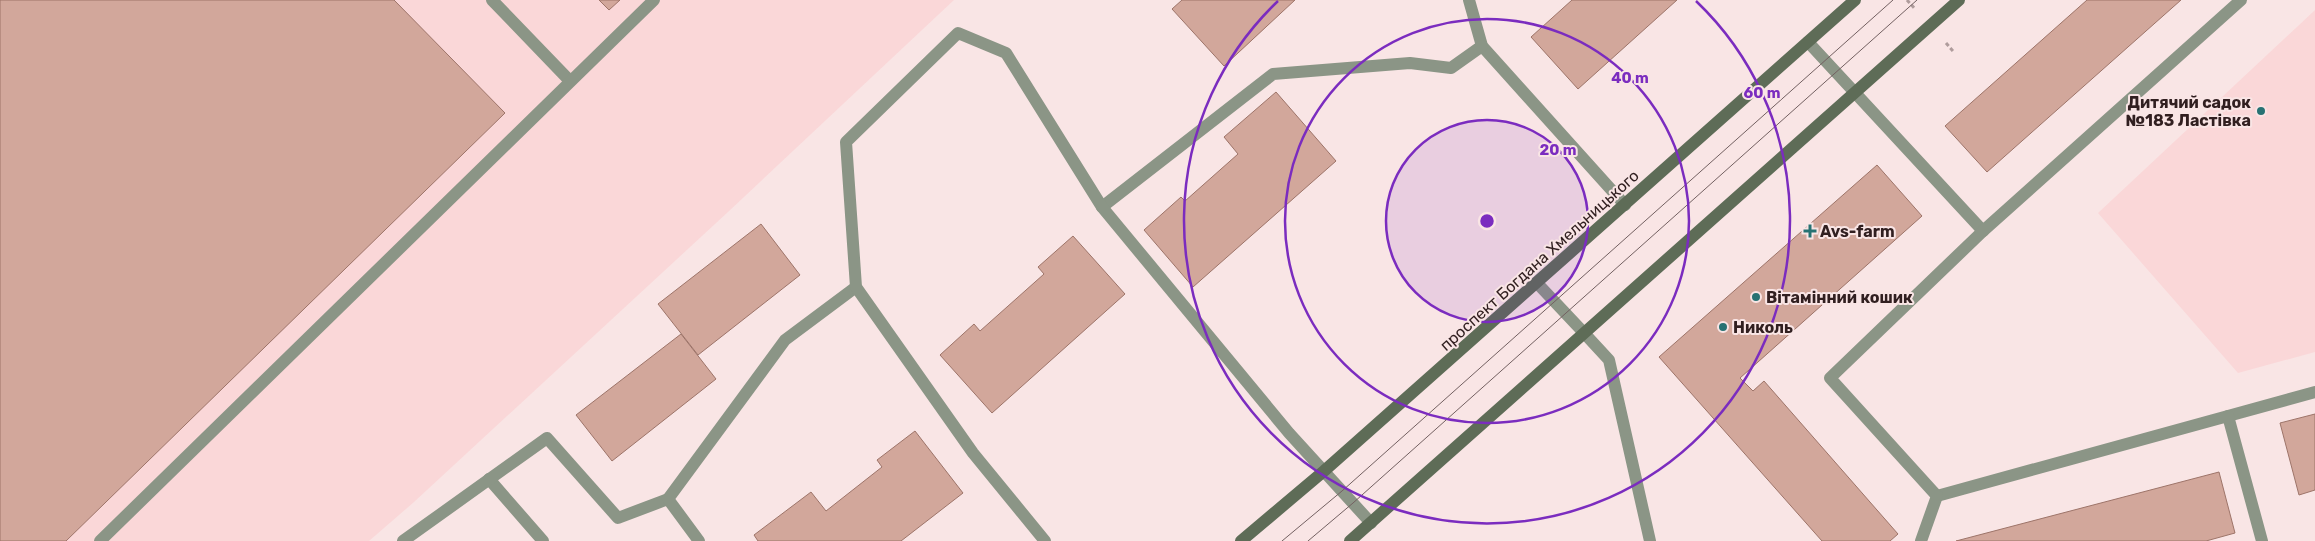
<svg xmlns="http://www.w3.org/2000/svg" width="2315" height="541" font-family="Rubik,sans-serif">
  <style>
    .built { fill: #fad7d8 }
    .building { fill: #d2a79b; stroke: #9d7469 }
    .lines { fill: none; stroke-linecap: round; stroke-linejoin: round }
    .path { stroke: #af9c9c; stroke-width: 3; stroke-dasharray: 4 2.5; stroke-linecap: butt }
    .service { stroke: #8b9586; stroke-width: 12 }
    .minor { stroke: #8b9586; stroke-width: 12 }
    .secondary { stroke: #5e6c57; stroke-width: 12 }
    .tram { stroke: #736061; stroke-width: 1 }
    .ring { fill: none; stroke: #7b2cbf; stroke-width: 2.5 }
    .poi-dot { fill: #277273; stroke: #f9e5e5; stroke-width: 2 }
    .labels { text-anchor: middle; stroke-width: 4; stroke-linejoin: round; paint-order: stroke }
    .poi-label { font-size: 16px; font-weight: bold; fill: #311f20; stroke: #f9e5e5; text-anchor: start }
    .street-label { font-size: 16px; fill: #311f20; stroke: #f9e5e5 }
    .centre { fill: #7b2cbf; stroke: #f9e5e5; stroke-width: 2.5 }
    .ring-label { font-size: 15px; text-anchor: middle; font-weight: bold; fill: #7b2cbf; stroke: #f9e5e5; stroke-width: 4; stroke-linejoin: round; paint-order: stroke }
  </style>
  <rect width="100%" height="100%" fill="#f9e5e5"/>
  <!-- built -->
  <g class="built">
    <path d="M0 0H954L728 212 414 502 369 541H0Z"/>
    <path d="M2315 10V352L2238 373 2098 213Z"/>
  </g>
  <!-- building -->
  <g class="building">
    <path d="M0 0H394L505 113 66 541H0Z"/>
    <path d="M599 0H620L609 10Z"/>
    <path d="M1182 0H1295L1224 66 1172 9Z"/>
    <path d="M1572 0H1677L1578 89 1531 37Z"/>
    <path d="M2087 0H2181L1987 172 1945 126Z"/>
    <path d="M1276 92 1336 161 1193 287 1144 230 1181 197 1185 201 1238 154 1224 137Z"/>
    <path d="M1877 165 1922 216 1740 378 1753 391 1764 381 1898 534 1890 541H1822L1659 357Z"/>
    <path d="M761 224 800 275 698 355 658 304Z"/>
    <path d="M1073 236 1125 294 992 413 940 355 974 324 980 331 1044 274 1038 267Z"/>
    <path d="M681 334 716 379 612 461 576 415Z"/>
    <path d="M2315 414V490L2299 495 2280 423Z"/>
    <path d="M915 431 963 493 901 541H758L754 535 811 492 826 511 882 467 877 460Z"/>
    <path d="M2219 472 2235 533 2206 541H1956Z"/>
  </g>
  <g class="lines">
    <!-- path -->
    <g class="path">
      <path d="M1907 0 1915 9"/>
      <path d="M1946 43 1953 51"/>
    </g>
    <!-- service -->
    <g class="service">
      <path d="M492 0 570 81"/>
      <path d="M1469 0 1482 46 1625 205"/>
      <path d="M1808 42 1983 231"/>
      <path d="M1102 207 1273 74 1410 63 1451 68 1482 46"/>
      <path d="M1585 334 1609 360 1650 541"/>
      <path d="M2228 416 2315 392"/>
      <path d="M489 479 543 541"/>
      <path d="M1937 496 2228 416 2262 541"/>
      <path d="M100 541 654 0"/>
      <path d="M403 541 547 438 618 518 668 499"/>
      <path d="M699 541 668 499 785 340 856 287"/>
      <path d="M1045 541 973 453 856 287 846 142 958 33 1006 53 1102 207 1289 433 1371 523"/>
      <path d="M1921 541 1937 496 1830 378 1983 231 2241 0"/>
    </g>
    <!-- minor -->
    <path class="minor" d="M1537 283 1585 334"/>
    <!-- secondary -->
    <g class="secondary">
      <path d="M1241 541 1324 471 1855 0"/>
      <path d="M1350 541 1959 0"/>
    </g>
    <!-- tram -->
    <g class="tram">
      <path d="M1282 541 1342 491 1893 0"/>
      <path d="M1308 541 1353 503 1917 0"/>
    </g>
  </g>
  <!-- distance rings -->
  <circle cx="1487" cy="221" r="101" fill="#7b2cbf" fill-opacity=".12"/>
  <g class="ring">
    <circle cx="1487" cy="221" r="101"/>
    <circle cx="1487" cy="221" r="202"/>
    <path d="M1696 1A303 303 0 1 1 1278 1"/>
  </g>
  <!-- markers -->
  <g class="poi-dot">
    <circle cx="2261" cy="111" r="5"/>
    <path d="M1807.5 223.5h5v5h5v5h-5v5h-5v-5h-5v-5h5z"/>
    <circle cx="1756" cy="297" r="5"/>
    <circle cx="1723" cy="327" r="5"/>
  </g>
  <g class="labels">
    <!-- poi labels -->
    <g class="poi-label">
      <text x="2251" y="108" text-anchor="end">Дитячий садок<tspan x="2251" dy="18">№183 Ластівка</tspan></text>
      <text x="1820" y="237">Avs-farm</text>
      <text x="1766" y="303">Вітамінний кошик</text>
      <text x="1733" y="333">Николь</text>
    </g>
    <!-- street labels -->
    <g class="street-label">
      <text transform="translate(1539 260) rotate(-42)" y="6">проспект Богдана Хмельницького</text>
    </g>
  </g>
  <circle cx="1487" cy="221" r="8" class="centre"/>
  <g class="ring-label">
    <text x="1630" y="83">40 m</text>
    <text x="1762" y="98">60 m</text>
    <text x="1558" y="155">20 m</text>
  </g>
</svg>
